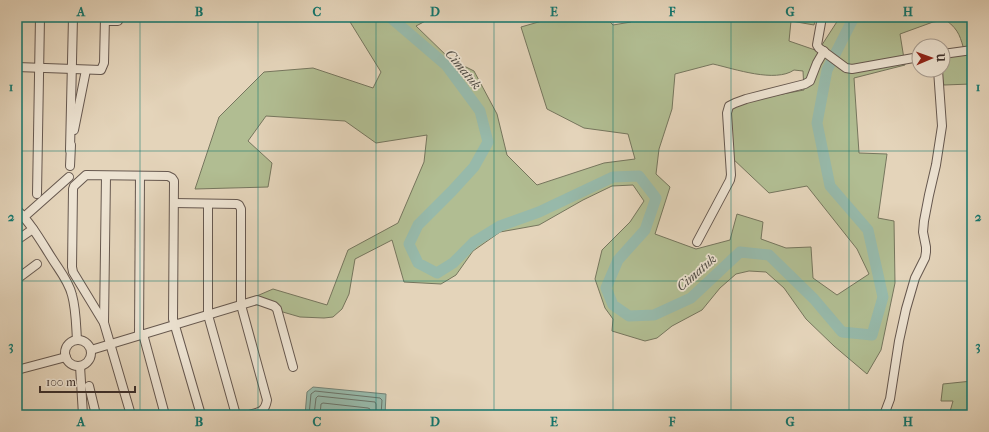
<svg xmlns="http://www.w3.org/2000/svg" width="989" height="432" font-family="'IM FELL French Canon',serif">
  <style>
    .green { fill: #b1bd92; stroke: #76765e; fill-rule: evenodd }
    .water { fill: #97b9aa; stroke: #738277 }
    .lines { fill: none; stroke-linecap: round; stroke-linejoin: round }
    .shore { stroke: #6a746a; stroke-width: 1 }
    .river { stroke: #97b9aa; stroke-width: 11 }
    .minor-casing { stroke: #66584f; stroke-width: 10 }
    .minor { stroke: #ede3d2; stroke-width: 8 }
    .grid { fill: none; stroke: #0f766e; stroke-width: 1; stroke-opacity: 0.55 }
    .labels { text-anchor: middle; stroke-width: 3.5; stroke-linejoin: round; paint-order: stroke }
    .water-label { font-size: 13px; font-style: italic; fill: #4e4b44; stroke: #ede3d2 }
    .neatline { fill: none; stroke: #0f766e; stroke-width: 1.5 }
    .grid-label { font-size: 13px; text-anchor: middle; font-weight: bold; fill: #0f766e }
  </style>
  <rect width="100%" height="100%" fill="#e4d4ba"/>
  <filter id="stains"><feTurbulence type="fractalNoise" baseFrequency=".005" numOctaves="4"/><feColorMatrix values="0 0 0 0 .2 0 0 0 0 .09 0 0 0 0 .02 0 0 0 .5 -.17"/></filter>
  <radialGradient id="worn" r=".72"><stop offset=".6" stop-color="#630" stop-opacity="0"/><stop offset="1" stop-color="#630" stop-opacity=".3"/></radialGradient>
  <!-- green -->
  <g class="green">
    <path d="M347 17H433L416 26 450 59 474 71 497 114 507 155 537 185 604 163 635 159 628 134 584 128 547 109 521 27 556 17H602L609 21 613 25 631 22 632 17H816L814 25 791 21 789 41 818 51 840 17H972V93L971 84 944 85 940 70H943V57L965 53C960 37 960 31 946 20L933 22 900 34 905 65 854 78 859 153 887 154 878 218 894 221 895 283 881 350 867 374 834 346 806 319 784 288 766 272 749 271 736 274 720 288 702 310 672 326 657 338 645 341 612 331 613 319 605 308 595 279 602 250 630 222 644 201 633 185 612 186 583 200 539 225 500 232 473 251 456 275 441 284 404 282 392 240 355 259 349 294 342 309 333 317 324 318 300 317 245 301 273 289 327 305 348 250 398 223 424 162 427 135 376 143 345 121 266 116 248 141 272 163 268 187 195 189 219 117 264 72 313 68 373 88 381 72ZM713 64C735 69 775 83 794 70L803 71 804 90 735 103 727 113 731 157 769 193 807 186 857 249 869 274 837 295 813 278 811 247 786 248 761 239 763 222 737 214 730 240 696 249 655 234 670 187 656 174 659 149 672 109 675 74Z"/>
    <path d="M972 381V415H949L953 401H941L943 384Z"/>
  </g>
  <!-- water -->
  <path class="water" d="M313 387 386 394 385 415H305L307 392Z"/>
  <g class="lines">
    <!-- shore -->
    <g class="shore">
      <path d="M309 415 311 394 315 391 380 398 382 400 381 415"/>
      <path d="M314 415 316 398 318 396 375 402 376 404V415"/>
      <path d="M320 415 321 404 323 403 368 408 370 409V415"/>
    </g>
    <!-- river -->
    <path class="river" d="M390 17 446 65 480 111 488 142 474 167 452 191 418 225 409 244 418 263 437 273 453 263 474 242 500 226 539 212 613 177 639 176 656 198 645 230 618 260 606 288 613 305 629 316 654 315 691 298 740 252 769 255 814 299 842 332 872 335 883 297 868 230 830 186 817 123 827 70 854 17"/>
    <!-- minor casing -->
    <g class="minor-casing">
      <g id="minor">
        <path d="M822 17 817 45 819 48 846 68 852 69 919 57"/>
        <path d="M105 21H118L120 17"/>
        <path d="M943 54 972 50"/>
        <path d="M17 67 101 70 104 63 105 17"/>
        <path d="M74 130 86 70"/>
        <path d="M70 150 73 17"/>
        <path d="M70 166 71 145"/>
        <path d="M106 176 104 323 131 415"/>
        <path d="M37 194 40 17"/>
        <path d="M174 203 237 204 239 205 241 209V305L267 400C265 412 260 412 249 415"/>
        <path d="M208 204V315L236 415"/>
        <path d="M17 210C32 224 42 243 53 260 60 271 69 282 72 295 76 309 76 325 77 340"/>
        <path d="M24 217 69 177"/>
        <path d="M17 240 33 229"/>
        <path d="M697 242 730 180 731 175 727 113 729 106 735 103 746 99 805 84 810 81 817 63 824 51"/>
        <path d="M17 279 37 264"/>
        <path d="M104 323 73 272 72 267 73 189 74 186 86 175 168 176 172 178 174 181 173 319 201 415"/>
        <path d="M143 334 165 415"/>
        <path d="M139 335 140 176"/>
        <circle cx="78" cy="353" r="13"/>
        <path d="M91 350 257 300 274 306 277 309 293 367"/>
        <path d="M80 366 83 415"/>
        <path d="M17 370 66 357"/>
        <path d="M89 386 96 415"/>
        <path d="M884 415 890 399 899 341 906 309 915 278 925 258 926 252V247L923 232 924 221 929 195 936 165 942 126 938 70"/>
      </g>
    </g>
    <!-- minor -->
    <use href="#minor" class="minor"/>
  </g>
  <!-- grid -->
  <path class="grid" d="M140 17V415M258 17V415M376 17V415M494 17V415M613 17V415M731 17V415M849 17V415M17 151H972M17 281H972"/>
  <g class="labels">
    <!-- water labels -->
    <g class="water-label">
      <text transform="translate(464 69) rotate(50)" y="5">Cimatuk</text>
      <text transform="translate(696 272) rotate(-41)" y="5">Cimatuk</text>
    </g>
  </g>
  <!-- margin -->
  <rect width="989" height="432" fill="none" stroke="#e4d4ba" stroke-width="44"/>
  <!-- north arrow -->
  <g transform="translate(931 58) rotate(88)"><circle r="19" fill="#ede3d2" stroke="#a69b8f"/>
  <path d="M0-3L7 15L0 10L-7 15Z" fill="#8f2418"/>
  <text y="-6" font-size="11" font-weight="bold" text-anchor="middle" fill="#3c2f2b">U</text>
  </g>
  <!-- scale -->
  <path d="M40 386v6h95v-6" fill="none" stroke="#3c2f2b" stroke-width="2"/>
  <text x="46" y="386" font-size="12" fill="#3c2f2b" stroke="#ede3d2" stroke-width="3" paint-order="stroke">100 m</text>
  <rect x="22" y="22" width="945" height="388" class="neatline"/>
  <g class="grid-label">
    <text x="81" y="16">A</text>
    <text x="199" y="16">B</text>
    <text x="317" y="16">C</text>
    <text x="435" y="16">D</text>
    <text x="554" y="16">E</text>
    <text x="672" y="16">F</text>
    <text x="790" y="16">G</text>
    <text x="908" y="16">H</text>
    <text x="11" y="91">1</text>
    <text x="978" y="91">1</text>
    <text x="11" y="221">2</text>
    <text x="978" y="221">2</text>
    <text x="11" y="350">3</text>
    <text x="978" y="350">3</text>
    <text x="81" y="426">A</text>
    <text x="199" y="426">B</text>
    <text x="317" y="426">C</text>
    <text x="435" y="426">D</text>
    <text x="554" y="426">E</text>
    <text x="672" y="426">F</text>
    <text x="790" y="426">G</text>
    <text x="908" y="426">H</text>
  </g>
  <rect width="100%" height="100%" filter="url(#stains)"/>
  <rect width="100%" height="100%" fill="url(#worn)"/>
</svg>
